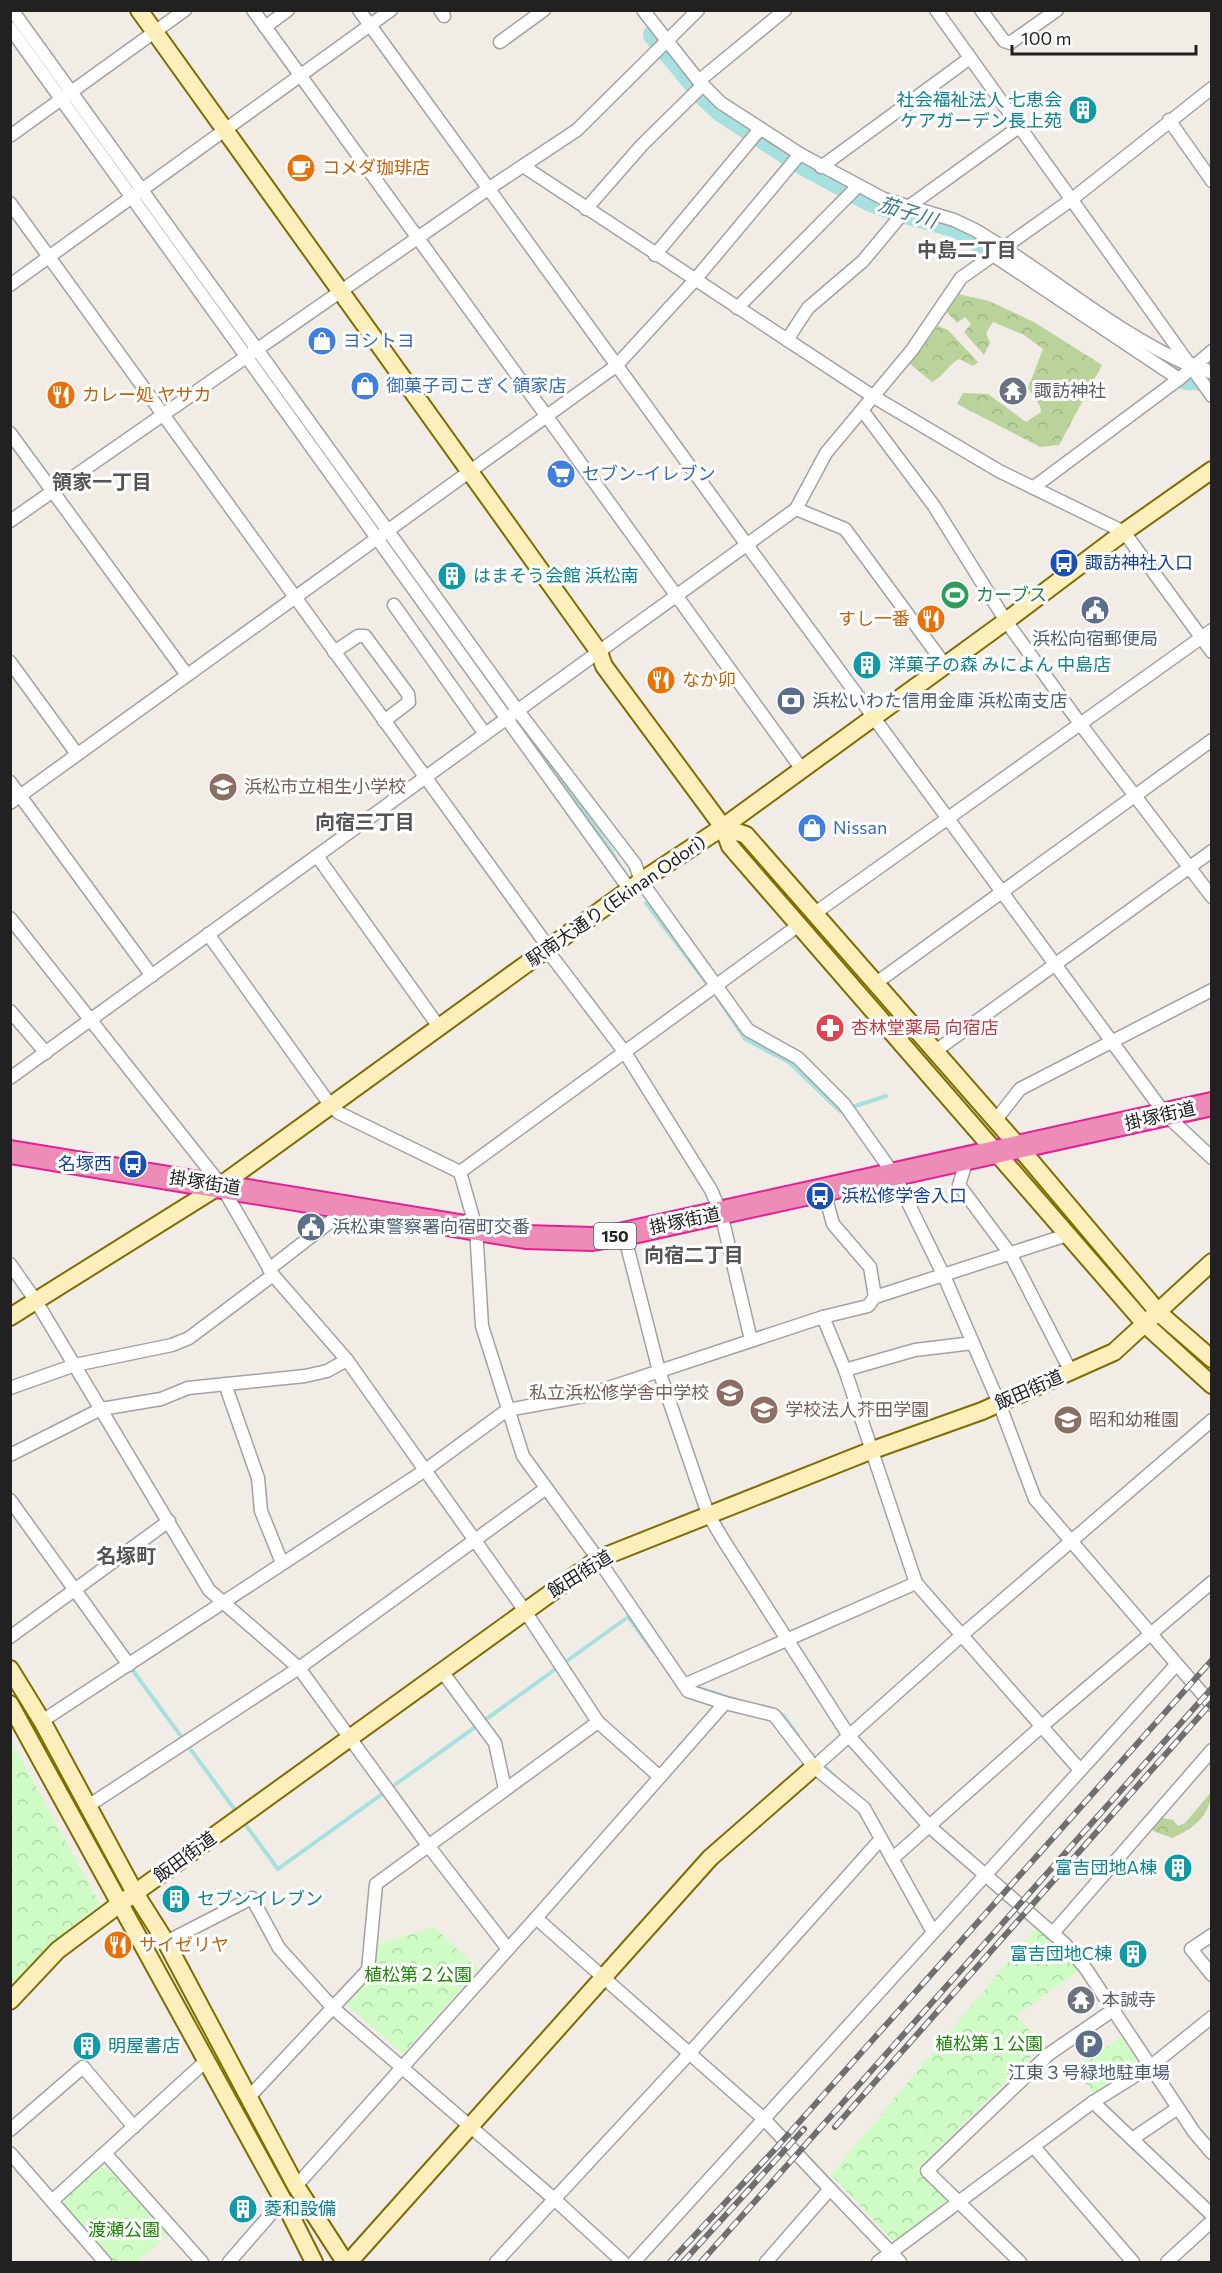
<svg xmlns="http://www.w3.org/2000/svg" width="1222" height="2273" font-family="Commissioner,'Noto Sans JP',sans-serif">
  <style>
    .forest { fill: url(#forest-crowns) }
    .park { fill: url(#park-crowns) }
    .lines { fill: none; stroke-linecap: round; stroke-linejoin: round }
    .stream { stroke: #a6e1df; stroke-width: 4 }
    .river { stroke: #a6e1df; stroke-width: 22 }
    .street-casing { stroke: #a2a2a2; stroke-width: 15 }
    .secondary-casing { stroke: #806d00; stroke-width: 20 }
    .highway-casing { stroke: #e42096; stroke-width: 26 }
    .street { stroke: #fff; stroke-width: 12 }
    .secondary { stroke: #fdefbb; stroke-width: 16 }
    .highway { stroke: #ec8cb7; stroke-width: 22 }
    .rail-casing { stroke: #6f6f6f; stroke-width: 6 }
    .rail { stroke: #fff; stroke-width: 4; stroke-dasharray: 11; stroke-linecap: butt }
    .labels { text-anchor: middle; stroke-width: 6; stroke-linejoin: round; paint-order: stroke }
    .shield { fill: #fff; stroke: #646464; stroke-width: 1.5 }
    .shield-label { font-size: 16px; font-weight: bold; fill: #212121 }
    .culture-label { font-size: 18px; fill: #0d838f; stroke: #fff; text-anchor: start }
    .food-label { font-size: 18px; fill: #c56008; stroke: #fff; text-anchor: start }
    .shop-label { font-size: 18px; fill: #366cbe; stroke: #fff; text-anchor: start }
    .worship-label { font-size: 18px; fill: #5b616d; stroke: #fff; text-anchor: start }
    .transit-label { font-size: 18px; fill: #164399; stroke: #fff; text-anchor: start }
    .leisure-label { font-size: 18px; fill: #27864d; stroke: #fff; text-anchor: start }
    .service-label { font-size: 18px; fill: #4e5e75; stroke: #fff }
    .education-label { font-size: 18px; fill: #785e54; stroke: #fff; text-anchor: start }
    .street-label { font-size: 18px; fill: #212121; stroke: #fff }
    .health-label { font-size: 18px; fill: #be3a42; stroke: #fff; text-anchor: start }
    .park-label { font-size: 18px; fill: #1d8806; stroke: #fff }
    .water-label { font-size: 20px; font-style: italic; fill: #3a798e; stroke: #fff }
    .neighbourhood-label { font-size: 20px; font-weight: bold; fill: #545454; stroke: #fff }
  </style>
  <defs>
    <pattern id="forest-crowns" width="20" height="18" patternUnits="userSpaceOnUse" patternTransform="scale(1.5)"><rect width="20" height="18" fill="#bad39a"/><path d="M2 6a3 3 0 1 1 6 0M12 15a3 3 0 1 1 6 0" fill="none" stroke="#a0b584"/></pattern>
    <pattern id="park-crowns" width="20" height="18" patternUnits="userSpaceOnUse" patternTransform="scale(1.5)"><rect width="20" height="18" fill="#cefcc4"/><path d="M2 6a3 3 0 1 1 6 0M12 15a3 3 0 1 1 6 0" fill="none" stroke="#b1d8a8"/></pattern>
  </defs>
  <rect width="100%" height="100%" fill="#f2ece7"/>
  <!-- forest -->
  <g class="forest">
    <path d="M958 294 989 301 1034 322 1102 365 1059 445 1040 447 957 404 963 393 988 394 1026 422 1041 412 1040 406 1028 388 1043 349 1024 335 993 322 986 333 990 343 984 355 964 332 971 324 965 317 957 323 946 311Z"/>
    <path d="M938 326 948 330 978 362 973 366 959 359C948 365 943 377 932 382L910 364Z"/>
    <path d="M1211 1792C1211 1815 1193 1829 1172 1838L1153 1831V1826L1162 1818 1173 1820 1178 1826 1185 1823Z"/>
  </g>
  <!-- park -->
  <g class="park">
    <path d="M10 1739 100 1904 54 1941 11 1990Z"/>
    <path d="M434 1927 478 1969 403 2054 347 2005 375 1972 376 1945Z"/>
    <path d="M1037 1927 1068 1953 1080 1970 1017 2015 1042 2046 917 2169 949 2199 895 2243 831 2175Z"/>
    <path d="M1121 2037 1136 2060 1134 2067 1094 2093 1073 2069Z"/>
    <path d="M99 2168 108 2169 168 2235 136 2262H114L65 2206 64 2199Z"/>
  </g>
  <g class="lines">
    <!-- stream -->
    <g class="stream">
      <path d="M230 324 250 352"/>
      <path d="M260 365 611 850 619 866"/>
      <path d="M646 903 709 986"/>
      <path d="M714 992 745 1039 789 1062 840 1111 886 1096"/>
      <path d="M131 1668 238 1814"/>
      <path d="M692 1686 736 1700"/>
      <path d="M778 1713 783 1715 798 1736"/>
      <path d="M809 1752 834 1776"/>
      <path d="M242 1820 278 1869 628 1617 654 1652"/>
    </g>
    <!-- river -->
    <g class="river">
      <path d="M654 35 705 96 721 111 801 163 871 201 898 211 956 227 1000 254"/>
      <path d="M1141 346 1176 369 1186 379 1212 380"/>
    </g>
    <!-- street casing -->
    <g class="street-casing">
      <g id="street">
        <path d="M12 10 515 707 635 864 641 881 748 1030 798 1058 844 1104 895 1176 944 1276 999 1403 1035 1499 1212 1705"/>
        <path d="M253 10 801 768"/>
        <path d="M359 10 747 545 1165 1114 1212 1158"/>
        <path d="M440 10 444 16"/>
        <path d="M643 10 698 80 721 103 800 154"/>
        <path d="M936 10 1212 396"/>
        <path d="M981 10 1004 41 1010 43 1057 10"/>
        <path d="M265 27 288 10"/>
        <path d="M10 28 630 890"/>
        <path d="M500 42 544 10"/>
        <path d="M698 80 706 75 785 10"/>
        <path d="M1169 120 1212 181"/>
        <path d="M10 136 185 10"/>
        <path d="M523 166 874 397 999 471 1124 532 1212 652"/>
        <path d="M821 167 970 58"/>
        <path d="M10 203 549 948"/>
        <path d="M586 209 642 145 703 85"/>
        <path d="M655 255 760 129"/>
        <path d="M993 255 1179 379"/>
        <path d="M10 285 391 10"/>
        <path d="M737 308 857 187"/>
        <path d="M787 340 808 308 863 261 908 207 1019 127"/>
        <path d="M1194 364 1212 373"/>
        <path d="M862 410 934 506 1006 621 1081 725 1212 897"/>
        <path d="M10 433 187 675"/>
        <path d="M1034 487 1179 379 1212 351"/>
        <path d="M796 509 845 529 945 665"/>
        <path d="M10 521 488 189 577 130 698 10"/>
        <path d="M394 605 485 734"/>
        <path d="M334 652 358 636H365L408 694 409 702 384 721"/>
        <path d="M10 662 77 754"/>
        <path d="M10 782 152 976"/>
        <path d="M10 803 616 366 694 281 800 154 884 199 954 220 975 230C1047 272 1112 331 1189 365"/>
        <path d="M317 856 439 1027"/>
        <path d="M815 913 1212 630"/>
        <path d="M10 918 221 1185 273 1275 347 1360 525 1611 598 1722 660 1777"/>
        <path d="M208 934 331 1106 339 1113 460 1172 476 1228 482 1326 523 1456 598 1559 688 1691 725 1703 536 1918"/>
        <path d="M547 950 626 1054 711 1190 721 1213 751 1340"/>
        <path d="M876 983 1212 740"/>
        <path d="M10 1011 46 1053"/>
        <path d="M934 1052 1212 851"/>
        <path d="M10 1078 796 509 826 453 912 350 961 278 1071 200 1212 88"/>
        <path d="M995 1121 1020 1089 1212 990"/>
        <path d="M967 1159 959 1185 1011 1255 1071 1372"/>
        <path d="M460 1172 799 925"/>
        <path d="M824 1191 833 1224 870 1267 875 1297"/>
        <path d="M624 1234 659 1371 708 1514 724 1541 849 1736 930 1827 1065 1944 1086 1969 1194 2132 1212 2153"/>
        <path d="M10 1264 36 1301 209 1590 299 1668 427 1844 508 1949"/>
        <path d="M269 1269 348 1208"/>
        <path d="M823 1317 845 1370 916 1583 1080 1770"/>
        <path d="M845 1370 915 1350 973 1343"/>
        <path d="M225 1384 258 1478 261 1511 282 1563"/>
        <path d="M10 1388 75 1365 172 1345 189 1338 273 1275"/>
        <path d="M10 1455 101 1409 161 1399 188 1388 305 1376 327 1371 347 1360"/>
        <path d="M10 1500 129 1665"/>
        <path d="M10 1637 169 1521"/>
        <path d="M441 1670 495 1743 505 1789"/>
        <path d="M684 1685 916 1583"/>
        <path d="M725 1703 774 1715 814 1767 864 1808 933 1932"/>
        <path d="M42 1721 424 1471 507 1410 584 1396 823 1317 868 1306 875 1297 1067 1235"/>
        <path d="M814 1767 962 1635 1212 1420"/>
        <path d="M88 1806 299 1668 545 1489"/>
        <path d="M892 1859 1042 1726 1212 1582"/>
        <path d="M1053 1933 1212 1750"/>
        <path d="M1212 1935 1191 1949 1212 1975"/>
        <path d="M166 1942 252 1898 279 1948 333 2008 553 2198 623 2262"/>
        <path d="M250 2096 368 1970 376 1884 598 1722"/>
        <path d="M1093 2102 1212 2215"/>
        <path d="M10 2130 83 2067 134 2127"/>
        <path d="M1132 2139 1178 2108"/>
        <path d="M1034 2147 1133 2262"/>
        <path d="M10 2153 105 2262"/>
        <path d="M105 2153 202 2262"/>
        <path d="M296 2186 536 1918 765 2120 830 2189"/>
        <path d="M52 2201 207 2060"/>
        <path d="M229 2262 283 2200"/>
        <path d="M496 2262 688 2055 880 1840"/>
        <path d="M634 2262 1176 1665"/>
        <path d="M766 2262 830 2189 900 2262"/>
        <path d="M878 2262 1093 2102 1151 2066 1212 2017"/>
        <path d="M1020 2262 927 2171 1049 2054 1113 2010"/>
        <path d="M1167 2262 1212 2221"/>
      </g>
    </g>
    <!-- secondary casing -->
    <g class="secondary-casing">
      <g id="secondary">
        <path d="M139 10 599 652 604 666 723 827 730 846 1146 1325 1212 1385"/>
        <path d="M723 827 746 835 1019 1147 1159 1313 1212 1359"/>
        <path d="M10 1317 221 1185 641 881 723 827 1006 621 1124 532 1212 470"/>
        <path d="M10 1669 42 1721 135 1893 166 1942 296 2186 345 2262"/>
        <path d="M10 1704 283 2200 314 2262"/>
        <path d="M10 2001 58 1950 121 1903 598 1559 870 1451 982 1411 1114 1352 1212 1262"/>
        <path d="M349 2262 710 1858 814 1767"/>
      </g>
    </g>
    <!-- highway casing -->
    <g class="highway-casing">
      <path id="highway" d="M10 1152 526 1237 592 1239 624 1234 1212 1104"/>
    </g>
    <!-- street -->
    <use href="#street" class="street"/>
    <!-- secondary -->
    <use href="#secondary" class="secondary"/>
    <!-- highway -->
    <use href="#highway" class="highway"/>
    <!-- rail casing -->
    <g class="rail-casing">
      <g id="rail">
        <path d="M835 2127 1212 1702"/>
        <path d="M670 2262 777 2147 1212 1660"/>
        <path d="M683 2262 804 2129"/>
        <path d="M701 2262 1212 1688"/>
      </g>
    </g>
    <!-- rail -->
    <use href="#rail" class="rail"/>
  </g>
  <!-- icons -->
  <defs>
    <g id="building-disc" transform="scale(1.5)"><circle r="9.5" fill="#0f9aa8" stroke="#fff"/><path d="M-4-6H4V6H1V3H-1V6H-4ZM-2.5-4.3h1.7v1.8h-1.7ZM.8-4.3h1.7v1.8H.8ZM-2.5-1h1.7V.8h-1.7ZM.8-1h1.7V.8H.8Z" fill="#fff"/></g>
    <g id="cafe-disc" transform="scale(1.5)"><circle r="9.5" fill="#e8710a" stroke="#fff"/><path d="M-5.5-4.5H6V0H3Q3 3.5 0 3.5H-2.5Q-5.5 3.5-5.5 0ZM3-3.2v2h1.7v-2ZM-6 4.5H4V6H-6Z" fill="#fff"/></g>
    <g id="shop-disc" transform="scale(1.5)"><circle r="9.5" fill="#3f7fe0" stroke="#fff"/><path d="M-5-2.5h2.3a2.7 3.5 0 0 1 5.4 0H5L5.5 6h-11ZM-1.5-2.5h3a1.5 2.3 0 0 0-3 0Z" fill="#fff"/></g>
    <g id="temple-disc" transform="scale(1.5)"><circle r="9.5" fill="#6b7280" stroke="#fff"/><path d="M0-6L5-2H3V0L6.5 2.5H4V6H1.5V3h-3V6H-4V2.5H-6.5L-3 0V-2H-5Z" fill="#fff"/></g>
    <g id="restaurant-disc" transform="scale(1.5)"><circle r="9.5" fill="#e8710a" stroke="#fff"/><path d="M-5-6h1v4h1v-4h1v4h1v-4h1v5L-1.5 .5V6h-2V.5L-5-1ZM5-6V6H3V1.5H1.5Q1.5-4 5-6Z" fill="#fff"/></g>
    <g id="supermarket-disc" transform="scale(1.5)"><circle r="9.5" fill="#3f7fe0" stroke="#fff"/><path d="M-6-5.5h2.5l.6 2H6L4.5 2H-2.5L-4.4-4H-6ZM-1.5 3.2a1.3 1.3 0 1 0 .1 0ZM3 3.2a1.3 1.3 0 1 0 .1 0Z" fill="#fff"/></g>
    <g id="bus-disc" transform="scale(1.5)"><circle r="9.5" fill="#1a4fb4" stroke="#fff"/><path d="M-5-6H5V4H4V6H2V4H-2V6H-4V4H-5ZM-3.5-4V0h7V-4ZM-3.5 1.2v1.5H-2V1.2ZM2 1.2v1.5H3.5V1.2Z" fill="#fff"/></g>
    <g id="stadium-disc" transform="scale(1.5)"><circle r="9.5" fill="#2e9e5b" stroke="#fff"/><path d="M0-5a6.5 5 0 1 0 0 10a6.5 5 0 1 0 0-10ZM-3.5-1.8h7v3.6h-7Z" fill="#fff"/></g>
    <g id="civic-disc" transform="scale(1.5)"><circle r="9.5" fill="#5c6f8a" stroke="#fff"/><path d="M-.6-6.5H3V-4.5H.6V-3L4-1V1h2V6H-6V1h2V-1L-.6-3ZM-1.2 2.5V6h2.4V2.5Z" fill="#fff"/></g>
    <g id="bank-disc" transform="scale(1.5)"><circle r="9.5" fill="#5c6f8a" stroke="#fff"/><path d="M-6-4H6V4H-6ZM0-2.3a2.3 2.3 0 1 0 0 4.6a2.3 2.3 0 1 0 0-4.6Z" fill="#fff"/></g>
    <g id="school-disc" transform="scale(1.5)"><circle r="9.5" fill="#8d6e63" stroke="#fff"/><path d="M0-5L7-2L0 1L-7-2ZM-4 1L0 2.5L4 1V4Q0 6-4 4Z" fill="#fff"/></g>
    <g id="pharmacy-disc" transform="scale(1.5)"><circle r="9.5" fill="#e0444e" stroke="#fff"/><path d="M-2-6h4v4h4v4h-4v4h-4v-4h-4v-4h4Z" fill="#fff"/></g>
    <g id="parking-disc" transform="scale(1.5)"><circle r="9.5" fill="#5c6f8a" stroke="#fff"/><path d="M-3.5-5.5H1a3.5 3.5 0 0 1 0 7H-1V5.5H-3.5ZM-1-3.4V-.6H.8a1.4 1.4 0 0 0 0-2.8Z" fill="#fff"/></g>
  </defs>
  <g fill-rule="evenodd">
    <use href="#building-disc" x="1083" y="110"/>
    <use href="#cafe-disc" x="301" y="168"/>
    <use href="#shop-disc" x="322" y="341"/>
    <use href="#shop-disc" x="365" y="386"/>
    <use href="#temple-disc" x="1013" y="391"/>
    <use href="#restaurant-disc" x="61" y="395"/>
    <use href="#supermarket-disc" x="561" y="474"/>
    <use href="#bus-disc" x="1064" y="563"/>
    <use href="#building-disc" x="452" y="576"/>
    <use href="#stadium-disc" x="955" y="595"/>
    <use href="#civic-disc" x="1095" y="610"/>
    <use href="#restaurant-disc" x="931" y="619"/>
    <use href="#building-disc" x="867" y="665"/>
    <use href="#restaurant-disc" x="661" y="680"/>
    <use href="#bank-disc" x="791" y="701"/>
    <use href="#school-disc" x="223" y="787"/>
    <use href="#shop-disc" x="812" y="828"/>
    <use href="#pharmacy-disc" x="830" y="1028"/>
    <use href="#bus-disc" x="133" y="1164"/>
    <use href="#bus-disc" x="820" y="1196"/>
    <use href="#civic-disc" x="311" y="1227"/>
    <use href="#school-disc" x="730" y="1393"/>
    <use href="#school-disc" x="764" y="1410"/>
    <use href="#school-disc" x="1068" y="1420"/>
    <use href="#building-disc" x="1178" y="1868"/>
    <use href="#building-disc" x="176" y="1899"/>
    <use href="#restaurant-disc" x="118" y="1945"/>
    <use href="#building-disc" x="1133" y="1954"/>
    <use href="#temple-disc" x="1081" y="2000"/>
    <use href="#parking-disc" x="1089" y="2044"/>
    <use href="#building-disc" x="87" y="2046"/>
    <use href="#building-disc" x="243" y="2209"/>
  </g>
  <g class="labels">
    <!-- shield labels -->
    <rect class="shield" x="594" y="1223" width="42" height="26" rx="4.5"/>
    <g class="shield-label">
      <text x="615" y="1242">150</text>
    </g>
    <!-- culture labels -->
    <g class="culture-label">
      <text x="1062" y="106" text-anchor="end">社会福祉法人 七恵会<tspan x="1062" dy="21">ケアガーデン長上苑</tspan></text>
      <text x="473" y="582">はまそう会館 浜松南</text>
      <text x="888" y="671">洋菓子の森 みによん 中島店</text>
      <text x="1157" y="1874" text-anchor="end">富吉団地A棟</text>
      <text x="197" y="1905">セブンイレブン</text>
      <text x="1112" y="1960" text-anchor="end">富吉団地C棟</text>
      <text x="108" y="2052">明屋書店</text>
      <text x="264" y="2215">菱和設備</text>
    </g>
    <!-- food labels -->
    <g class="food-label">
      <text x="322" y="174">コメダ珈琲店</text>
      <text x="82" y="401">カレー処 ヤサカ</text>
      <text x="910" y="625" text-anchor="end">すし一番</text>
      <text x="682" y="686">なか卯</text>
      <text x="139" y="1951">サイゼリヤ</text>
    </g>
    <!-- shop labels -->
    <g class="shop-label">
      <text x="343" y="347">ヨシトヨ</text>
      <text x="386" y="392">御菓子司こぎく領家店</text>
      <text x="582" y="480">セブン-イレブン</text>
      <text x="833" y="834">Nissan</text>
    </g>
    <!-- worship labels -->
    <g class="worship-label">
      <text x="1034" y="397">諏訪神社</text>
      <text x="1102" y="2006">本誠寺</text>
    </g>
    <!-- transit labels -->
    <g class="transit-label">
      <text x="1085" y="569">諏訪神社入口</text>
      <text x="112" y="1170" text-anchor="end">名塚西</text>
      <text x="841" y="1202">浜松修学舎入口</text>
    </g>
    <!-- leisure labels -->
    <g class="leisure-label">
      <text x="976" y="601">カーブス</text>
    </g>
    <!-- service labels -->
    <g class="service-label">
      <text x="1095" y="645">浜松向宿郵便局</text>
      <text x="812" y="707" text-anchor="start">浜松いわた信用金庫 浜松南支店</text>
      <text x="332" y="1233" text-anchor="start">浜松東警察署向宿町交番</text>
      <text x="1089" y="2079">江東３号緑地駐車場</text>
    </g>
    <!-- education labels -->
    <g class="education-label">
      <text x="244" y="793">浜松市立相生小学校</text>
      <text x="709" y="1399" text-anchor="end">私立浜松修学舎中学校</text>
      <text x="785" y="1416">学校法人芥田学園</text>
      <text x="1089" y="1426">昭和幼稚園</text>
    </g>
    <!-- street labels -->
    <g class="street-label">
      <text transform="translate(616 901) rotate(-35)" y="6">駅南大通り (Ekinan Odori)</text>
      <text transform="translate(1160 1116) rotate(-13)" y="6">掛塚街道</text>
      <text transform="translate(205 1183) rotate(9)" y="6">掛塚街道</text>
      <text transform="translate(685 1221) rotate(-12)" y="6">掛塚街道</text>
      <text transform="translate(1029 1390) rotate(-24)" y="6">飯田街道</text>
      <text transform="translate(580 1574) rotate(-32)" y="6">飯田街道</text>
      <text transform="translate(185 1857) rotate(-36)" y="6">飯田街道</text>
    </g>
    <!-- health labels -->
    <g class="health-label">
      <text x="851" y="1034">杏林堂薬局 向宿店</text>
    </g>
    <!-- park labels -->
    <g class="park-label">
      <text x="418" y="1981">植松第２公園</text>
      <text x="989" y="2050">植松第１公園</text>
      <text x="124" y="2236">渡瀬公園</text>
    </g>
    <!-- water labels -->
    <g class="water-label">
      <text transform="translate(908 212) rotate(18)" y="7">茄子川</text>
    </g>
    <!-- neighbourhood labels -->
    <g class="neighbourhood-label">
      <text x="967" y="257">中島二丁目</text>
      <text x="102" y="489">領家一丁目</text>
      <text x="365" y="829">向宿三丁目</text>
      <text x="694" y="1262">向宿二丁目</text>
      <text x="126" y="1563">名塚町</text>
    </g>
  </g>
  <!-- border -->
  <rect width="1222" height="2273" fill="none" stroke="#212121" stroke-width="24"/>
  <!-- scale -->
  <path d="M1012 45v9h184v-9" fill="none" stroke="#212121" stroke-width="3"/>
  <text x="1021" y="45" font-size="18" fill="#212121" stroke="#ffffff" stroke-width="4.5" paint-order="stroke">100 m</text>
</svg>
